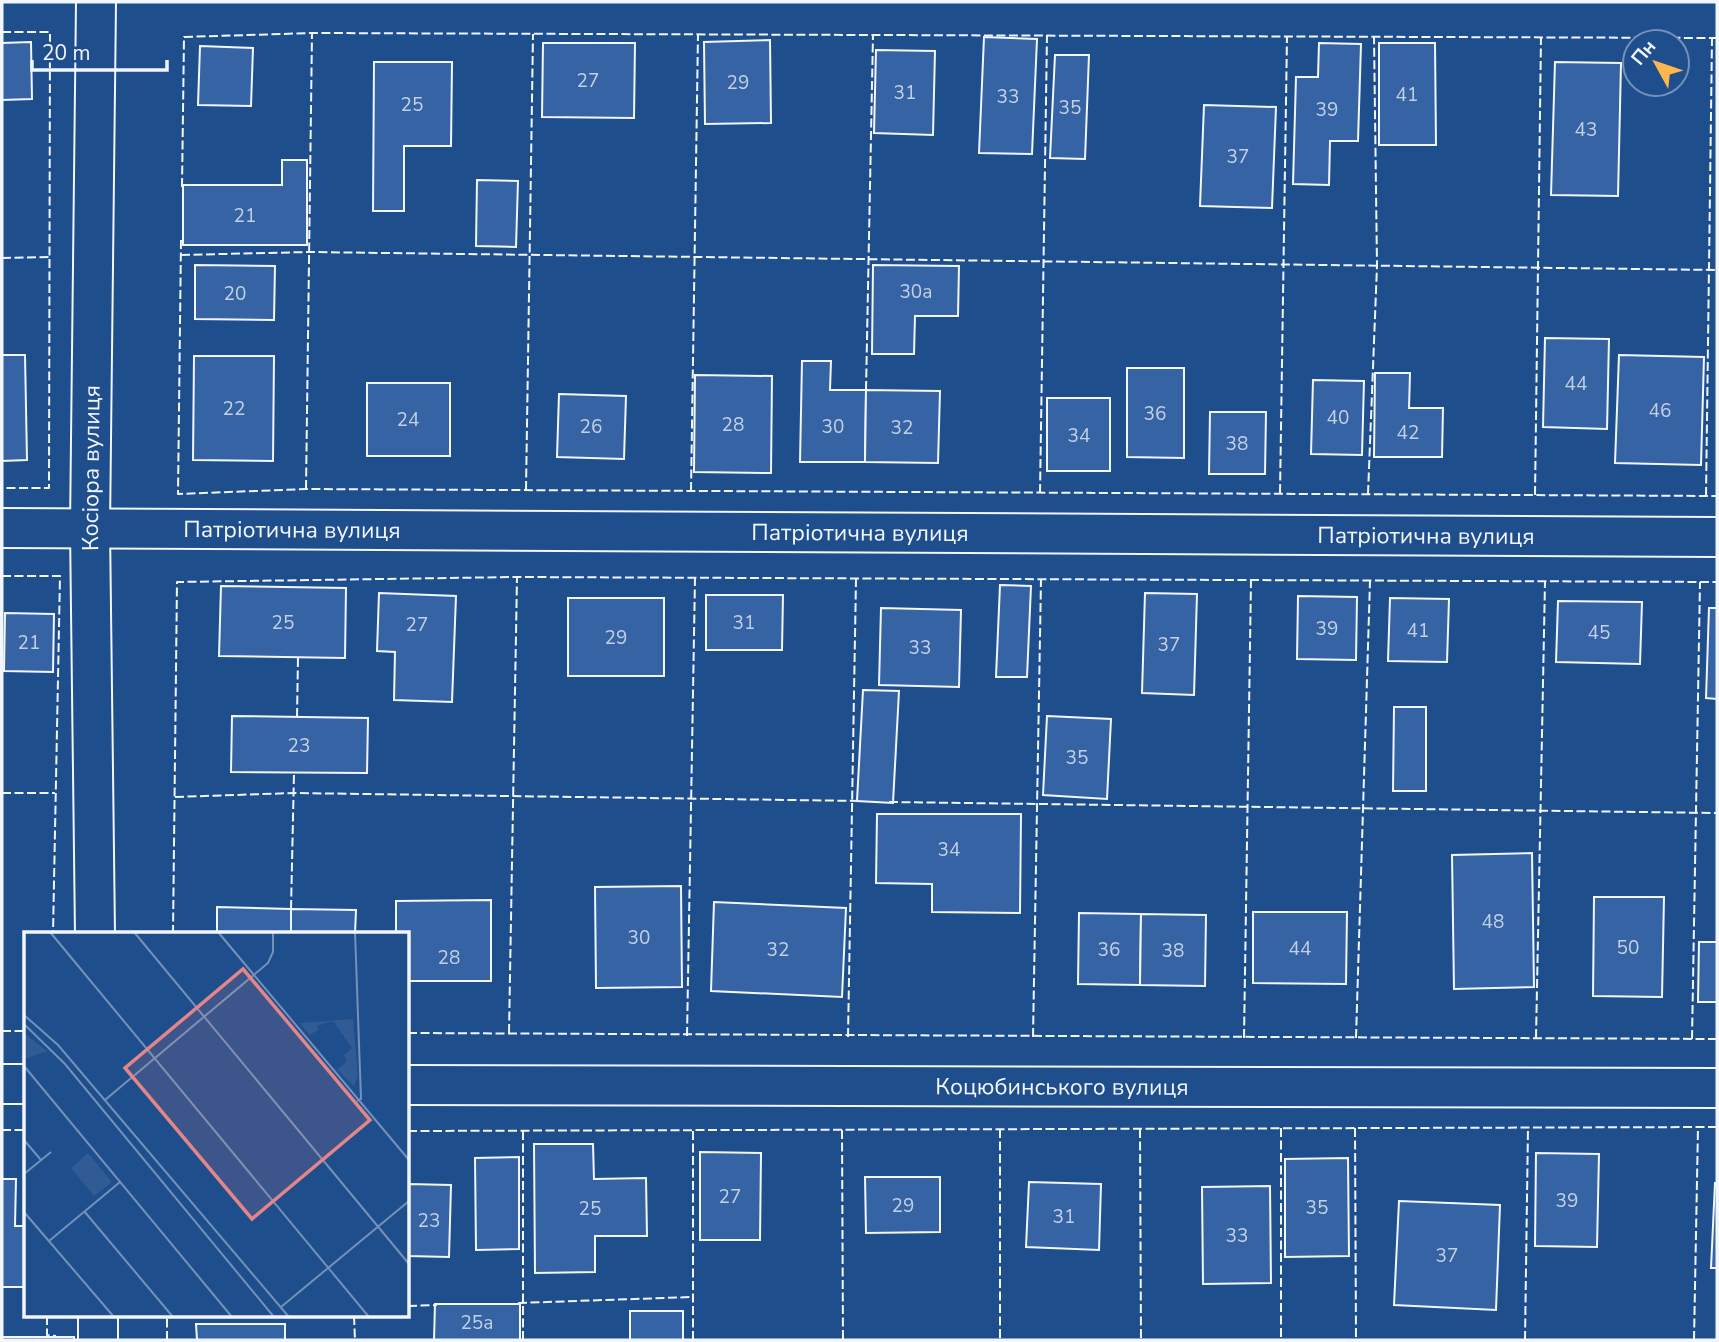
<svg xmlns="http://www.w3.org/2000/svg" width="1719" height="1342" font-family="'Nunito Sans',sans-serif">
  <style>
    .building { fill: #3563a3; stroke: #f2f6ff; stroke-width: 2 }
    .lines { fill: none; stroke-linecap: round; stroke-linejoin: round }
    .street-casing { stroke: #f2f6ff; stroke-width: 42 }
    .secondary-casing { stroke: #f2f6ff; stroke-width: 42 }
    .street { stroke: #1f4e8c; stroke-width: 38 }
    .secondary { stroke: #1f4e8c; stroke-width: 38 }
    .fence { stroke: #f2f6ff; stroke-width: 2; stroke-dasharray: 9 3.5; stroke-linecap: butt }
    .labels { text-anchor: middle; stroke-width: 5; stroke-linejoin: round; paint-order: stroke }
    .number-label { font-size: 19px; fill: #c3d1e8 }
    .street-label { font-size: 23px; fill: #f2f6ff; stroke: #1f4e8c }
    .inset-road { fill: none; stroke: #7391ba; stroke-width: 2 }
    .view { fill: #e38589; fill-opacity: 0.15; stroke: #e38589; stroke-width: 3.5 }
    .inset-edge { fill: none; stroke: #f2f6ff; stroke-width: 3.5 }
  </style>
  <rect width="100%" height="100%" fill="#1f4e8c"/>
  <!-- building -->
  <g class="building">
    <path d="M984 37 1037 39 1032 154 979 153Z"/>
    <path d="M770 40 771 123 705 124 704 42Z"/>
    <path d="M31 42 32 99 2 100V43Z"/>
    <path d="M543 43H635L634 118 542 117Z"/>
    <path d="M1319 43 1361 44 1358 141H1330L1329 185 1293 184 1296 77H1318Z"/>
    <path d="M1379 43H1435L1436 145H1379Z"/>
    <path d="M200 46 253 48 251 106 198 105Z"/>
    <path d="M876 50 935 51 933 135 874 133Z"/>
    <path d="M1055 55H1089L1085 159 1050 158Z"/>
    <path d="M374 62H452L451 146H404V211H373Z"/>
    <path d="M1555 62 1621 63 1618 196 1551 195Z"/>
    <path d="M1204 105 1276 107 1272 208 1200 206Z"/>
    <path d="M282 160H307V245H183V185H282Z"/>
    <path d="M477 180 518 181 516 247 476 246Z"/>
    <path d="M195 265 275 266 274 320 195 319Z"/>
    <path d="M873 265 959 266 958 316H915L914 354H872Z"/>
    <path d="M1545 338 1609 339 1607 429 1543 427Z"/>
    <path d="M2 355H25L27 460 2 461Z"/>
    <path d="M1619 355 1704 357 1701 465 1615 463Z"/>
    <path d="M194 356H274L273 461 193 460Z"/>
    <path d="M802 361H831L830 390H866L865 462H800Z"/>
    <path d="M1127 368H1184V458L1127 457Z"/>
    <path d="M1375 373H1410L1409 408H1443L1442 457H1374Z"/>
    <path d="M695 375 772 376 771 473 694 472Z"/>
    <path d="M1313 380 1364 381 1362 455 1311 454Z"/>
    <rect x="367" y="383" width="83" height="73"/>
    <path d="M866 390 940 391 938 463 865 462Z"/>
    <path d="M559 394 626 396 624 459 557 457Z"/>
    <rect x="1047" y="398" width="63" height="73"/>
    <path d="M1210 412H1266L1265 474H1209Z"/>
    <path d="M1000 585 1031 586 1027 677H996Z"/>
    <path d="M221 586 346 588 345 658 219 656Z"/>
    <path d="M379 593 456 596 452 702 394 700 395 652 377 651Z"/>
    <path d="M1145 593 1197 594 1194 695 1142 693Z"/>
    <path d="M706 595H783L782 650H706Z"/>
    <path d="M1298 596 1357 597 1356 660 1297 659Z"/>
    <rect x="568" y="598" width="96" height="78"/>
    <path d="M1390 598 1449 599 1447 662 1388 661Z"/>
    <path d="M1558 601 1642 602 1640 664 1556 662Z"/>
    <path d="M881 608 961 610 959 687 879 685Z"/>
    <path d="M1709 608H1717V699L1706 698Z"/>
    <path d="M5 613 54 614 53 672 4 671Z"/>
    <path d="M863 690 899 691 893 803 857 801Z"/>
    <path d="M1394 707H1426V791H1393Z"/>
    <path d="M232 716 368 718 367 773 231 772Z"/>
    <path d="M1047 716 1111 719 1107 799 1043 795Z"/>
    <path d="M877 814H1021L1020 913 932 912V884L876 883Z"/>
    <path d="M1532 853 1534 987 1454 989 1452 855Z"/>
    <path d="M681 886 682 987 596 988 595 887Z"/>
    <path d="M1594 897H1664L1662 997 1593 996Z"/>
    <path d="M491 900V981H408V934H396V901Z"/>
    <path d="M714 902 846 908 842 997 711 991Z"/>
    <path d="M217 907 291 909V934H217Z"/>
    <path d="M291 909 356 910 355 934H291Z"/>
    <path d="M1253 912H1347L1346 984 1253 983Z"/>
    <path d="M1079 913 1141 914 1140 985 1078 984Z"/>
    <path d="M1141 914 1206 915 1205 986 1140 985Z"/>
    <path d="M1699 942H1717V1002H1698Z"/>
    <path d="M534 1144H593L594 1179 646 1178 647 1236H595V1272L535 1273Z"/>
    <path d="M700 1152 761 1153 760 1240H700Z"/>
    <path d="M1536 1153 1599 1154 1597 1247 1535 1246Z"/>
    <path d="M519 1157V1249L476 1250 475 1158Z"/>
    <path d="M1348 1158 1349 1256 1285 1257V1159Z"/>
    <path d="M865 1177H940V1232L866 1233Z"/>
    <path d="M2 1179H16L15 1226H26V1287H2Z"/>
    <path d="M1029 1182 1101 1184 1099 1250 1026 1247Z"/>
    <path d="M1715 1183H1717V1268H1711Z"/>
    <path d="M408 1184 451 1185 449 1257 408 1256Z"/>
    <path d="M1270 1186 1271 1283 1203 1284 1202 1187Z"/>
    <path d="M1399 1201 1500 1205 1496 1310 1394 1305Z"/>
    <path d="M435 1304H520V1340H434Z"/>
    <rect x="630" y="1311" width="53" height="29"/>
    <path d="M196 1324H285V1340H197Z"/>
    <rect x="2" y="1337" width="72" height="3"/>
  </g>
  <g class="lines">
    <!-- street casing -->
    <g class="street-casing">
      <g id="street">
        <path id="s1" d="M2 528 1717 537"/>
        <path d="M2 1084H26"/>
        <path id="s2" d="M408 1085 1717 1088"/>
      </g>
    </g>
    <!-- secondary casing -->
    <g class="secondary-casing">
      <g id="secondary">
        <path id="s3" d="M95 934 90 528 96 2"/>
        <path d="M98 1316V1340"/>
      </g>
    </g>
    <!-- street -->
    <use href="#street" class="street"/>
    <!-- secondary -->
    <use href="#secondary" class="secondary"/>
    <!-- fence -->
    <g class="fence">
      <path d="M2 32H50L49 488H2"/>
      <path d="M182 187 184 37 312 33 1717 38"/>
      <path d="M181 240 178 494 306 489 1717 496"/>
      <path d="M181 255 309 252 1717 270"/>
      <path d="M2 258 50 257"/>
      <path d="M866 390 873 35"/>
      <path d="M306 489 312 33"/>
      <path d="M526 490 533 34"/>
      <path d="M691 491 698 34"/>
      <path d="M1040 493 1047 35"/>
      <path d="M1280 493 1287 36"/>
      <path d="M1368 494 1377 266 1374 37"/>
      <path d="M1535 495 1541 37"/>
      <path d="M1706 496 1712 38"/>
      <path d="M2 576H60L53 934"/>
      <path d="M297 717 298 657"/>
      <path d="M2 793H55"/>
      <path d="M175 797 294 793 861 801"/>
      <path d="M889 802 1717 813"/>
      <path d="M291 909 294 773"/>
      <path d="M173 934 177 582 517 577 1717 582"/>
      <path d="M2 1031H26"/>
      <path d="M408 1033 1717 1039"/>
      <path d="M509 1033 517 577"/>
      <path d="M687 1036 695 578"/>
      <path d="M848 1037 856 579"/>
      <path d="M1033 1037 1041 579"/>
      <path d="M1244 1038 1251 580"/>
      <path d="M1356 1038 1370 581"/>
      <path d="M1536 1038 1545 582"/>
      <path d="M1692 1039 1700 582"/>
      <path d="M1281 1128V1340"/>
      <path d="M1355 1128 1356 1340"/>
      <path d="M1000 1129V1340"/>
      <path d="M1140 1129 1141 1340"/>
      <path d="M2 1130H26"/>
      <path d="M842 1130 843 1340"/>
      <path d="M408 1131 1717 1127"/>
      <path d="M523 1131V1340"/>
      <path d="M518 1303 693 1297"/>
      <path d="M408 1306 437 1305"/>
      <path d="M47 1316V1335L56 1336"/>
      <path d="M354 1316 355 1340"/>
      <path d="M167 1340V1316"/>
      <path d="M693 1340V1130"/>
      <path d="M1525 1340 1528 1127"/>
      <path d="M1694 1340 1698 1127"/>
    </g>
  </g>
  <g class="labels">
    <!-- number labels -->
    <g class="number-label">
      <text x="588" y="87">27</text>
      <text x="738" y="89">29</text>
      <text x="905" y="99">31</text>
      <text x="1407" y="101">41</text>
      <text x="1008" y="103">33</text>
      <text x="412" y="111">25</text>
      <text x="1070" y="114">35</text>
      <text x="1327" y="116">39</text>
      <text x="1586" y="136">43</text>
      <text x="1238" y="163">37</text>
      <text x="245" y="222">21</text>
      <text x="916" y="298">30а</text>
      <text x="235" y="300">20</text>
      <text x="1576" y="390">44</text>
      <text x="234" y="415">22</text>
      <text x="1660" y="417">46</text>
      <text x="1155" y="420">36</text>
      <text x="1338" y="424">40</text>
      <text x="408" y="426">24</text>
      <text x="733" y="431">28</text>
      <text x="591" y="433">26</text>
      <text x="833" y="433">30</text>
      <text x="902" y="434">32</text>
      <text x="1408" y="439">42</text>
      <text x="1079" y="442">34</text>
      <text x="1237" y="450">38</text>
      <text x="283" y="629">25</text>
      <text x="744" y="629">31</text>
      <text x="417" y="631">27</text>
      <text x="1327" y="635">39</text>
      <text x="1418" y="637">41</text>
      <text x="1599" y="639">45</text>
      <text x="616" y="644">29</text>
      <text x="29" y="649">21</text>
      <text x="1169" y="651">37</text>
      <text x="920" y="654">33</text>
      <text x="299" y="752">23</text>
      <text x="1077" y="764">35</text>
      <text x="949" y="856">34</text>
      <text x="1493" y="928">48</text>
      <text x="639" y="944">30</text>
      <text x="1628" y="954">50</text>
      <text x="1300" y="955">44</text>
      <text x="778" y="956">32</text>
      <text x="1109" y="956">36</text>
      <text x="1173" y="957">38</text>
      <text x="449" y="964">28</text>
      <text x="730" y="1203">27</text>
      <text x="1567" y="1207">39</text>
      <text x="903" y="1212">29</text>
      <text x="1317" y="1214">35</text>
      <text x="590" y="1215">25</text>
      <text x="1064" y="1223">31</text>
      <text x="429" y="1227">23</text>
      <text x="1237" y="1242">33</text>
      <text x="1447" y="1262">37</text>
      <text x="477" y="1329">25а</text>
    </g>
    <!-- street labels -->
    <g class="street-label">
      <text dy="8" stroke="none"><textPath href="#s3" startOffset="466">Косіора вулиця</textPath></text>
      <text dy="8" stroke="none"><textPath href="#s1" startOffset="290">Патріотична вулиця</textPath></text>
      <text dy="8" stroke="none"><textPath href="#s1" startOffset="858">Патріотична вулиця</textPath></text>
      <text dy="8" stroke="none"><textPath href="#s1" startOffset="1424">Патріотична вулиця</textPath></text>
      <text dy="8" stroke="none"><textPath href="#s2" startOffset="654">Коцюбинського вулиця</textPath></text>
    </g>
  </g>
  <!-- overview -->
  <g transform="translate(24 932)">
    <rect width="385" height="385" fill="#1f4e8c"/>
    <path d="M329 87 334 144 330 154 313 138 323 129 320 123 328 116 309 89 293 94 295 98 285 103 276 91ZM0 101 23 119 1 127ZM64 221 88 250 70 264 47 236Z" fill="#305b95"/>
    <path class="inset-road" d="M26 0 345 385M110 0 385 332M194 0 385 228M331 0 337 167 333 169M0 83 34 113 265 385M0 92 41 132 250 385M0 134 208 385M81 168 244 31 249 20V0M0 208 17 228M0 242 27 220M60 279 149 385M0 280 90 385M25 309 96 250M257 375 385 269"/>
    <path class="view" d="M219 37 346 188 228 287 101 136Z"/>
    <rect width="385" height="385" class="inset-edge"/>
  </g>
  <!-- border -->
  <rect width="1719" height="1342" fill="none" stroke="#f2f6ff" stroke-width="7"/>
  <!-- north arrow -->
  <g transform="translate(1656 63) rotate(310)"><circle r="33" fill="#1f4e8c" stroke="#7391ba" stroke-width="2"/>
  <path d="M0-5L12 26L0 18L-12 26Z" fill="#ffb74d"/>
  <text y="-10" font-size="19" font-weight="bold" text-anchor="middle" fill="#f2f6ff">Пн</text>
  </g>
  <!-- scale -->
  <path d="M32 60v10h135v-10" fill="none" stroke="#f2f6ff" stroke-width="3.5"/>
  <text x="42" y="60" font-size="21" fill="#f2f6ff" stroke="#1f4e8c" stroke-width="5" paint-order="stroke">20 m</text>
</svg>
